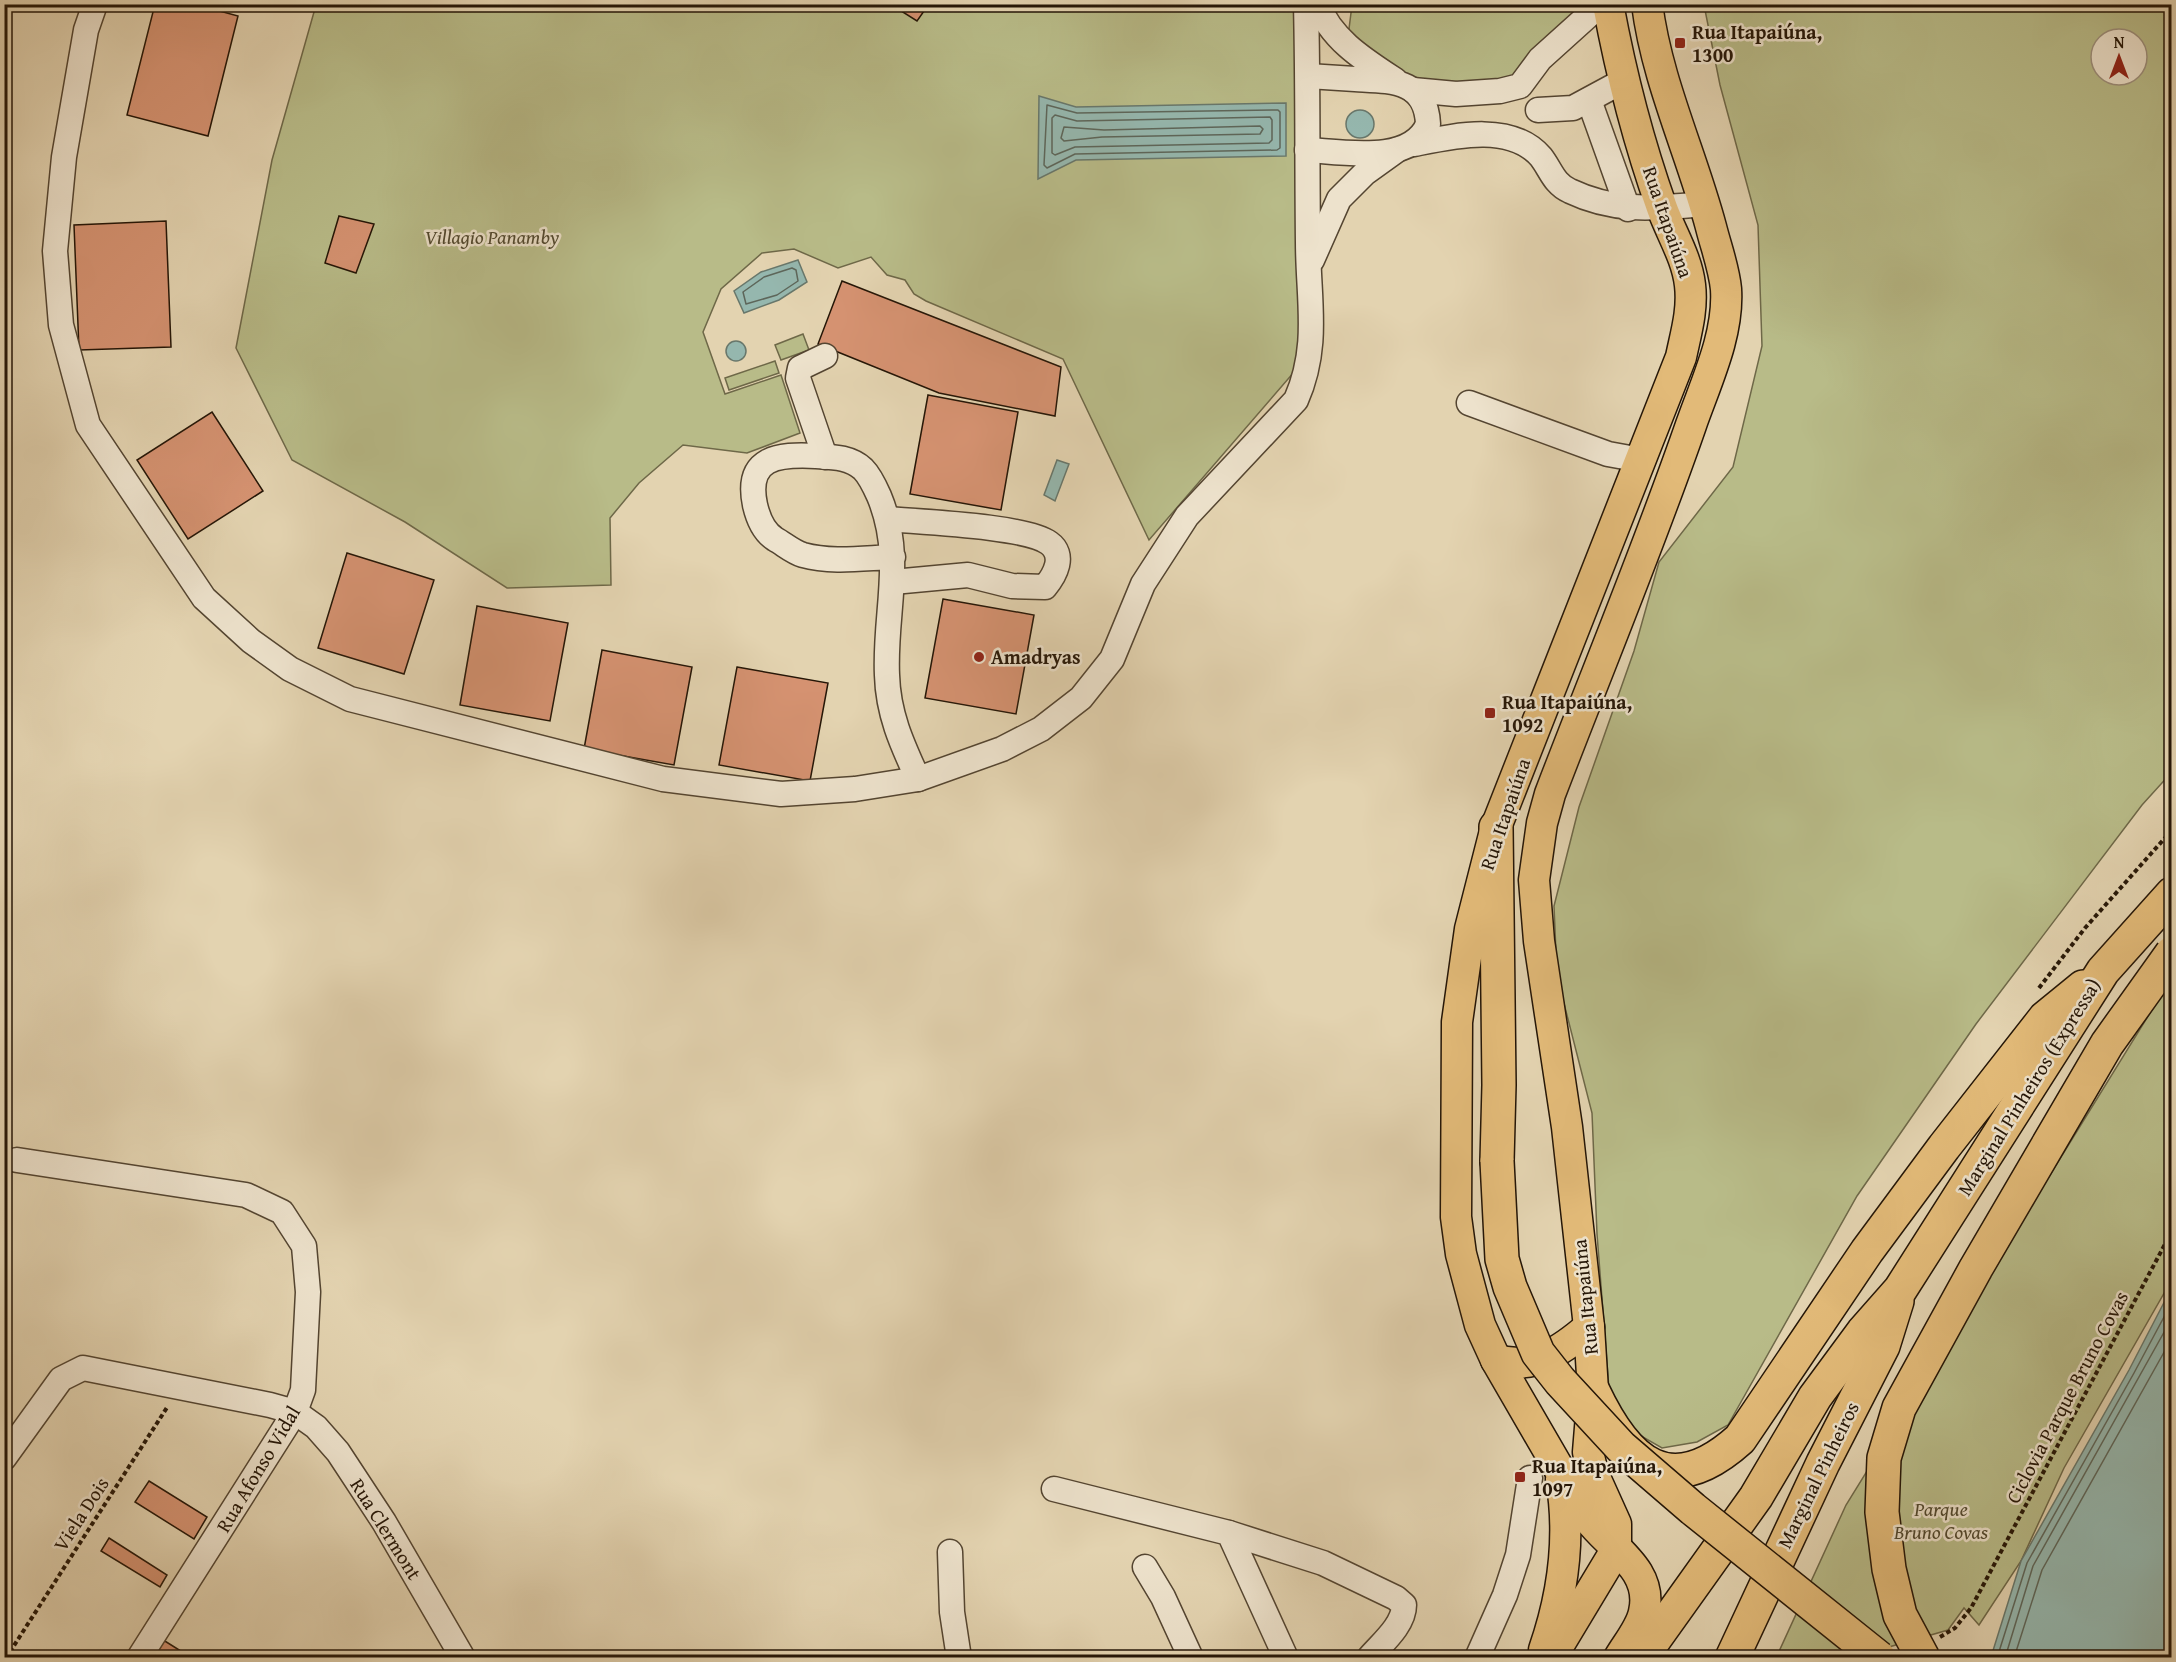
<svg xmlns="http://www.w3.org/2000/svg" width="2176" height="1662" font-family="'Gentium Book Plus',serif">
  <style>
    .green { fill: #b8bb88; stroke: #6e6848; stroke-width: 1.5; fill-rule: evenodd }
    .water { fill: #95b7ae; stroke: #68776b; stroke-width: 1.5 }
    .lines { fill: none; stroke-linecap: round; stroke-linejoin: round }
    .shore { stroke: #5d665a; stroke-width: 1.5 }
    .building { fill: #d59271; stroke: #251607; stroke-width: 1.5 }
    .minor-casing { stroke: #544531; stroke-width: 27 }
    .major-casing { stroke: #251607; stroke-width: 33 }
    .highway-casing { stroke: #251607; stroke-width: 36 }
    .path { stroke: #251607; stroke-width: 4; stroke-dasharray: 4.5 3; stroke-linecap: butt }
    .minor { stroke: #ede2cc; stroke-width: 24 }
    .major { stroke: #e2ba78; stroke-width: 30 }
    .highway { stroke: #e2ba78; stroke-width: 33 }
    .highway-bridge-casing { stroke: #251607; stroke-width: 36; stroke-linecap: butt }
    .highway-bridge { stroke: #e2ba78; stroke-width: 33 }
    .poi-dot { fill: #8f2418; stroke: #ede2cc; stroke-width: 2 }
    .labels { text-anchor: middle; stroke-width: 5; stroke-linejoin: round; paint-order: stroke }
    .poi-label { font-size: 20px; font-weight: bold; fill: #251607; stroke: #ede2cc; text-anchor: start }
    .street-label { font-size: 20px; fill: #251607; stroke: #ede2cc }
    .park-label { font-size: 20px; font-style: italic; fill: #51482e; stroke: #ede2cc }
  </style>
  <rect width="100%" height="100%" fill="#e3d3b0"/>
  <filter id="stains"><feTurbulence type="fractalNoise" baseFrequency=".00333" numOctaves="4"/><feColorMatrix values="0 0 0 0 .2 0 0 0 0 .09 0 0 0 0 .02 0 0 0 .5 -.17"/></filter>
  <radialGradient id="worn" r=".72"><stop offset=".6" stop-color="#630" stop-opacity="0"/><stop offset="1" stop-color="#630" stop-opacity=".3"/></radialGradient>
  <!-- green -->
  <g class="green">
    <path d="M316 5H1297L1301 364 1149 540 1063 359 926 301 914 294 905 280 887 275 871 257 838 268 794 249 762 253 721 289 703 332 725 394 781 375 800 433 747 453 683 445 639 483 610 518 611 585 507 588 405 522 292 460 236 348 272 160Z"/>
    <path d="M1352 5H1581L1569 23 1516 79 1414 85 1348 37Z"/>
    <path d="M1704 5H2171V773L2142 805 1976 1024 1857 1196 1728 1425 1697 1442 1662 1448 1634 1432 1609 1389 1597 1234 1592 1113 1557 976 1554 906 1579 807 1634 651 1659 562 1733 467 1762 346 1758 225 1720 85ZM2101 39H2137V75H2101Z"/>
    <path d="M803 334 809 350 781 360 775 345Z"/>
    <path d="M775 361 779 373 729 390 725 378Z"/>
    <path d="M2171 979V1281L2064 1468 2021 1561 1979 1625 1964 1608 1948 1630 1854 1657 1776 1658 1846 1505Z"/>
  </g>
  <!-- water -->
  <g class="water">
    <path d="M1039 96 1076 107 1286 103V156L1076 160 1038 179Z"/>
    <circle cx="1360" cy="124" r="14"/>
    <path d="M798 260 807 282 779 300 744 313 734 291 761 272Z"/>
    <circle cx="736" cy="351" r="10"/>
    <path d="M1057 460 1069 464 1055 501 1044 495Z"/>
    <path d="M2171 1289V1657H1991L2021 1561 2129 1370Z"/>
  </g>
  <g class="lines">
    <!-- shore -->
    <g class="shore">
      <path d="M1047 105 1077 113 1278 110 1280 112V148L1277 150 1075 154 1047 168 1044 165Z"/>
      <path d="M1055 115 1077 121 1270 117 1272 120V140L1269 143 1075 147 1055 155 1052 153V118Z"/>
      <path d="M1260 126 1263 129 1260 134 1102 137 1064 141 1061 138 1064 127 1104 130Z"/>
      <path d="M792 268 796 270 798 281 777 295 746 304 743 292 764 277Z"/>
      <path d="M1997 1658 2027 1563 2134 1373 2172 1302"/>
      <path d="M2005 1658 2033 1566 2172 1318"/>
      <path d="M2014 1658 2042 1570 2172 1338"/>
    </g>
  </g>
  <!-- building -->
  <g class="building">
    <path d="M155 4H194L238 16 208 136 127 115Z"/>
    <path d="M890 4H929L917 21Z"/>
    <path d="M339 216 374 224 356 273 325 263Z"/>
    <path d="M166 221 171 347 79 350 74 225Z"/>
    <path d="M842 281 1061 367 1055 416 939 393 818 344Z"/>
    <path d="M928 395 1018 412 1001 510 910 494Z"/>
    <path d="M212 412 263 491 188 539 137 460Z"/>
    <path d="M347 553 434 580 404 674 318 648Z"/>
    <path d="M943 599 1034 615 1016 714 925 698Z"/>
    <path d="M477 606 568 623 550 721 460 705Z"/>
    <path d="M602 650 692 667 674 765 584 749Z"/>
    <path d="M737 667 828 683 810 781 719 765Z"/>
    <path d="M149 1481 207 1517 194 1539 135 1502Z"/>
    <path d="M109 1538 167 1575 160 1587 101 1551Z"/>
    <path d="M160 1638 192 1658H146Z"/>
  </g>
  <g class="lines">
    <!-- minor casing -->
    <g class="minor-casing">
      <g id="minor">
        <path d="M95 4 86 30 64 157 55 251 61 325 88 425 204 598 251 641 290 669 350 699 663 779 781 794 855 789 918 779 1002 749 1041 729 1081 698 1112 659 1143 584 1187 516 1296 400C1320 346 1308 299 1308 242 1307 163 1308 84 1306 4"/>
        <path d="M1318 4C1330 39 1366 61 1395 80"/>
        <path d="M1413 90 1456 94 1500 91 1520 86 1540 59 1601 4"/>
        <path d="M1589 100 1628 209"/>
        <path d="M1538 110 1573 108 1623 81"/>
        <path d="M1414 144C1453 136 1511 122 1541 157 1551 170 1554 184 1570 191 1616 213 1656 208 1705 204"/>
        <path d="M1307 150C1343 152 1412 165 1428 124 1426 79 1390 81 1355 79 1339 78 1323 77 1308 76"/>
        <path d="M1312 260 1339 199 1365 173 1397 150"/>
        <path d="M825 356 800 368 798 378 825 457"/>
        <path d="M1469 403 1608 454 1641 460"/>
        <path d="M888 519C921 522 1026 526 1049 543 1066 555 1055 575 1045 587L1012 586 968 575 893 582"/>
        <path d="M893 557C864 558 832 563 803 555 793 552 784 544 775 539 764 532 758 518 755 505 745 457 778 454 816 456 833 457 850 457 863 469 870 476 875 487 879 496 905 558 884 612 887 675 888 714 902 744 918 779"/>
        <path d="M17 1160 246 1195 282 1212 304 1246 308 1292 303 1390 295 1412 139 1658"/>
        <path d="M4 1458 61 1379 83 1368 270 1405 295 1412 316 1427 338 1452 384 1522 463 1658"/>
        <path d="M1054 1489 1229 1533 1286 1658"/>
        <path d="M1229 1533 1323 1563 1396 1598 1404 1605C1404 1625 1382 1643 1369 1658"/>
        <path d="M950 1552 952 1612 959 1658"/>
        <path d="M1145 1567 1163 1597 1191 1658"/>
        <path d="M1477 1658 1505 1595 1518 1555 1530 1478"/>
      </g>
    </g>
    <!-- major casing -->
    <g class="major-casing">
      <g id="major">
        <path d="M1608 4C1621 74 1638 141 1662 208 1671 233 1687 258 1690 285 1693 310 1686 333 1681 357L1496 827 1470 929 1457 1022 1456 1217 1461 1254 1480 1325 1496 1360 1587 1517C1610 1548 1654 1569 1644 1612 1641 1628 1627 1644 1619 1658"/>
        <path d="M1496 1360C1534 1370 1561 1351 1589 1327"/>
        <path d="M1544 1650C1563 1595 1571 1537 1561 1479"/>
        <path d="M1551 1658 1616 1550V1524L1593 1473 1588 1452 1593 1391 1589 1327 1567 1127 1539 941 1534 880 1542 823 1550 794C1597 671 1648 549 1691 425 1706 382 1729 335 1726 289 1724 268 1716 247 1711 227 1691 152 1657 82 1647 4"/>
      </g>
    </g>
    <!-- highway casing -->
    <g class="highway-casing">
      <g id="highway">
        <path d="M1496 827 1499 1085 1497 1161"/>
        <path d="M1593 1391C1627 1463 1670 1502 1740 1439L1867 1251 1944 1147 2045 1018 2083 987"/>
        <path d="M1641 1658 1756 1497 1815 1397 1863 1332 1900 1290 2103 971 2172 894"/>
        <path d="M1732 1658 1823 1463 1883 1346 1897 1301"/>
      </g>
    </g>
    <!-- path -->
    <g class="path">
      <path d="M2039 988 2085 928 2172 830"/>
      <path d="M1940 1637 1955 1628 1971 1608 2172 1231"/>
      <path d="M6 1658 168 1406"/>
    </g>
    <!-- minor -->
    <use href="#minor" class="minor"/>
    <!-- major -->
    <use href="#major" class="major"/>
    <!-- highway -->
    <use href="#highway" class="highway"/>
    <!-- highway-bridge casing -->
    <g class="highway-bridge-casing">
      <g id="highway-bridge">
        <path d="M1497 1161 1502 1259 1510 1287 1538 1353 1560 1381 1621 1447 1693 1509 1879 1658"/>
        <path d="M1923 1658 1900 1615 1889 1569 1882 1512 1884 1458 1899 1408 1976 1268 2107 1044 2172 953"/>
      </g>
    </g>
    <!-- highway-bridge -->
    <use href="#highway-bridge" class="highway-bridge"/>
  </g>
  <!-- markers -->
  <g class="poi-dot">
    <rect x="1674" y="37" width="12" height="12" rx="3"/>
    <circle cx="979" cy="657" r="6"/>
    <rect x="1484" y="707" width="12" height="12" rx="3"/>
    <rect x="1514" y="1471" width="12" height="12" rx="3"/>
  </g>
  <g class="labels">
    <!-- poi labels -->
    <g class="poi-label">
      <text x="1692" y="39">Rua Itapaiúna,<tspan x="1692" dy="23">1300</tspan></text>
      <text x="991" y="664">Amadryas</text>
      <text x="1502" y="709">Rua Itapaiúna,<tspan x="1502" dy="23">1092</tspan></text>
      <text x="1532" y="1473">Rua Itapaiúna,<tspan x="1532" dy="23">1097</tspan></text>
    </g>
    <!-- street labels -->
    <g class="street-label">
      <text transform="translate(1668 222) rotate(71)" y="7">Rua Itapaiúna</text>
      <text transform="translate(1505 814) rotate(-71)" y="7">Rua Itapaiúna</text>
      <text transform="translate(2029 1087) rotate(-58)" y="7">Marginal Pinheiros (Expressa)</text>
      <text transform="translate(1585 1297) rotate(-96)" y="7">Rua Itapaiúna</text>
      <text transform="translate(2067 1397) rotate(-62)" y="7">Ciclovia Parque Bruno Covas</text>
      <text transform="translate(258 1469) rotate(-59)" y="7">Rua Afonso Vidal</text>
      <text transform="translate(1818 1475) rotate(-64)" y="7">Marginal Pinheiros</text>
      <text transform="translate(81 1514) rotate(-57)" y="7">Viela Dois</text>
      <text transform="translate(386 1529) rotate(58)" y="7">Rua Clermont</text>
    </g>
    <!-- park labels -->
    <g class="park-label">
      <text x="492" y="244">Villagio Panamby</text>
      <text x="1941" y="1516">Parque<tspan x="1941" dy="23">Bruno Covas</tspan></text>
    </g>
  </g>
  <!-- margin -->
  <rect width="2176" height="1662" fill="none" stroke="#e3d3b0" stroke-width="24"/>
  <rect x="6" y="6" width="2164" height="1650" fill="none" stroke="#251607" stroke-width="3"/>
  <rect x="12" y="12" width="2152" height="1638" fill="none" stroke="#251607" stroke-width="1.5"/>
  <!-- north arrow -->
  <g transform="translate(2119 57)"><circle r="28" fill="#ede2cc" stroke="#9d907d" stroke-width="1.5"/>
  <path d="M0-4.5L10 22L0 15L-10 22Z" fill="#8f2418"/>
  <text y="-9" font-size="16" font-weight="bold" text-anchor="middle" fill="#251607">N</text>
  </g>
  <rect width="100%" height="100%" filter="url(#stains)"/>
  <rect width="100%" height="100%" fill="url(#worn)"/>
</svg>
